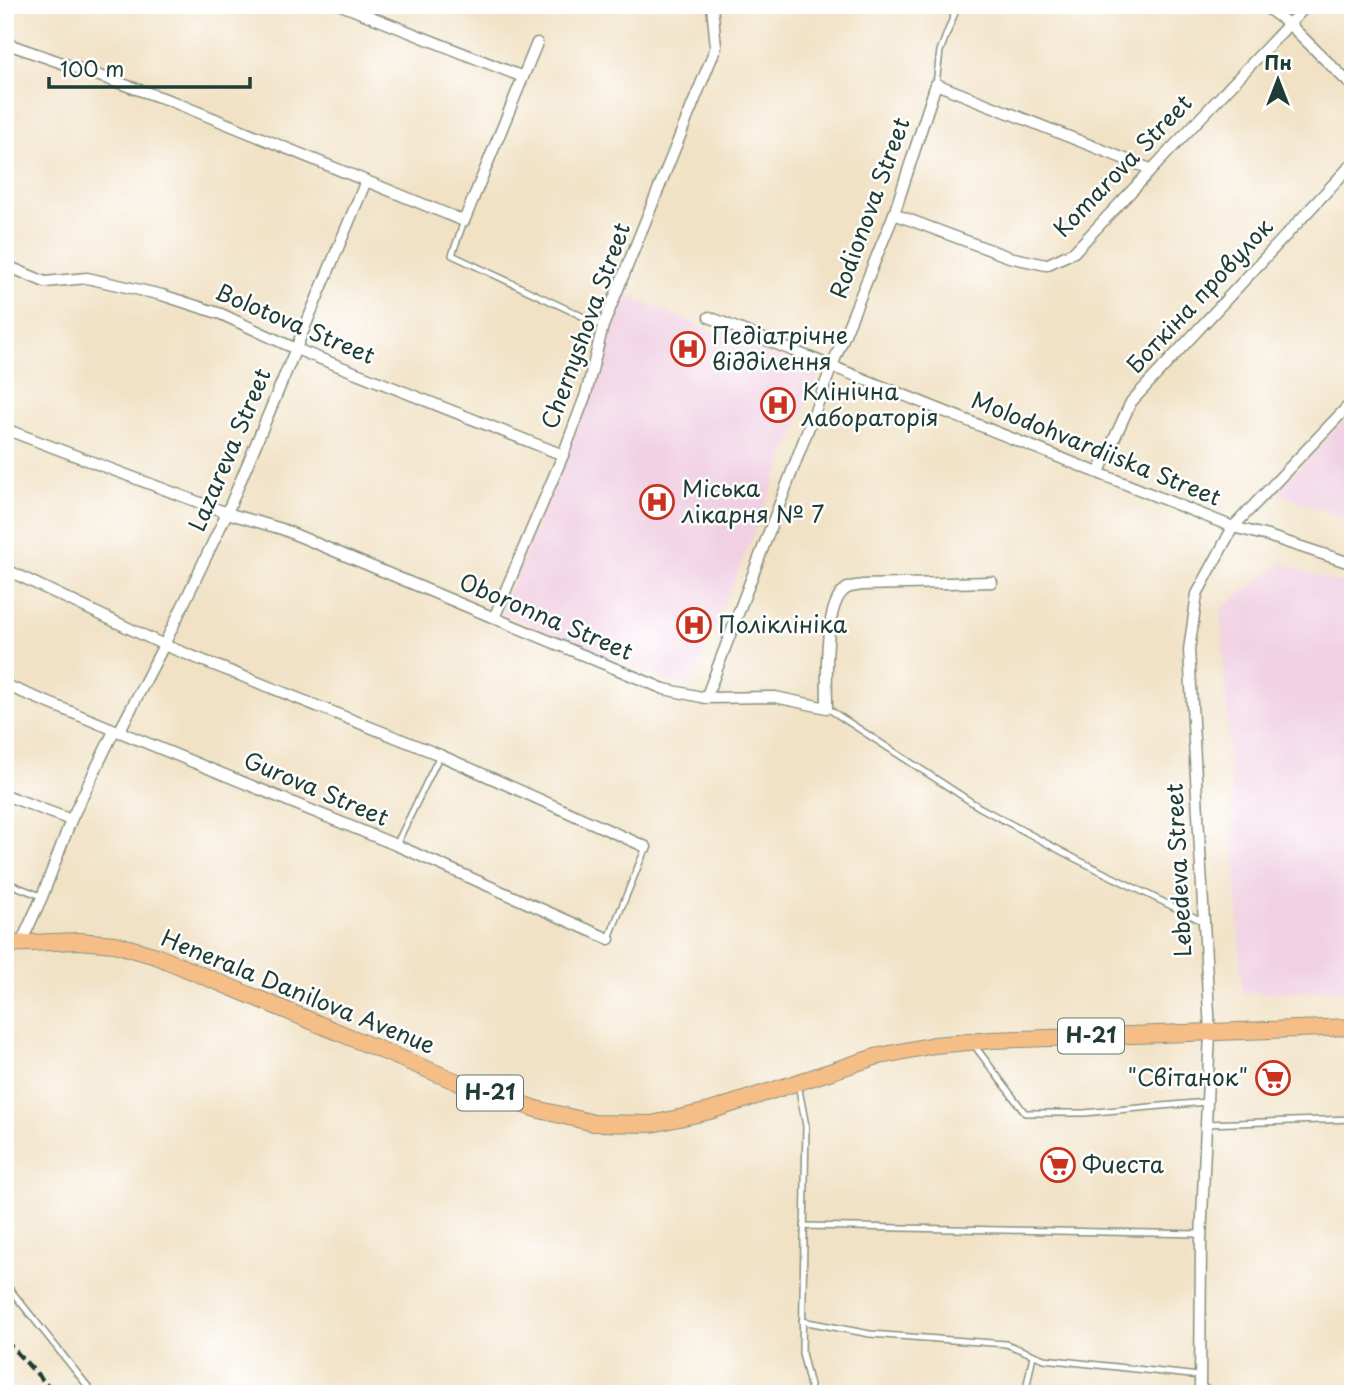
<svg xmlns="http://www.w3.org/2000/svg" width="1358" height="1399" font-family="'Playpen Sans',sans-serif">
  <style>
    .built { fill: #f1d0e3 }
    .lines { fill: none; stroke-linecap: round; stroke-linejoin: round }
    .service-casing { stroke: #88907d; stroke-width: 8 }
    .minor-casing { stroke: #88907d; stroke-width: 13 }
    .primary-casing { stroke: #88907d; stroke-width: 18 }
    .service { stroke: #fff; stroke-width: 5 }
    .minor { stroke: #fff; stroke-width: 10 }
    .primary { stroke: #f6be87; stroke-width: 16 }
    .rail { stroke: #1f3d34; stroke-width: 4.5; stroke-dasharray: 10 5; stroke-linecap: butt }
    .labels { text-anchor: middle; stroke-width: 5; stroke-linejoin: round; paint-order: stroke }
    .shield { fill: #fff; stroke: #627771; stroke-width: 2 }
    .shield-label { font-size: 21px; font-weight: bold; fill: #1f3d34 }
    .street-label { font-size: 23px; fill: #1f3d34; stroke: #fff }
    .poi-label { font-size: 23px; fill: #1f3d34; stroke: #fff; text-anchor: start }
  </style>
  <rect width="100%" height="100%" fill="#fff"/>
  <filter id="ink" filterUnits="userSpaceOnUse"><feTurbulence type="fractalNoise" baseFrequency=".0143" numOctaves="2"/><feDisplacementMap in="SourceGraphic" scale="14" xChannelSelector="R" yChannelSelector="G"/><feConvolveMatrix kernelMatrix="1 2 1 2 8 2 1 2 1" color-interpolation-filters="sRGB"/></filter>
  <filter id="wash" filterUnits="userSpaceOnUse"><feTurbulence type="fractalNoise" baseFrequency=".00686" numOctaves="4" result="noise"/><feDisplacementMap in="SourceGraphic" scale="28" xChannelSelector="R" yChannelSelector="G"/><feGaussianBlur stdDeviation="1.57" result="paint"/><feColorMatrix in="noise" values="0 0 0 0 0 0 0 0 0 0 0 0 0 0 0 0 0 1.4 0 .05"/><feComposite in="paint" operator="in"/></filter>
  <g filter="url(#wash)">
    <rect width="100%" height="100%" fill="#f1e2c6"/>
    <!-- built -->
    <g class="built">
      <path d="M624 295 819 374 689 690 501 613 593 391Z"/>
      <path d="M1353 410V521L1276 493Z"/>
      <path d="M1281 563 1353 588V989L1242 994 1221 608Z"/>
    </g>
  </g>
  <g filter="url(#ink)">
    <g class="lines">
      <!-- service casing -->
      <g class="service-casing">
        <g id="service">
          <path d="M936 84 940 51 958 5"/>
          <path d="M464 221 452 255 603 326"/>
          <path d="M827 708 979 807 1076 859 1202 921"/>
          <path d="M396 845 440 755"/>
          <path d="M5 882 41 896"/>
          <path d="M609 938 646 847"/>
          <path d="M974 1045 1025 1113H1084L1206 1102"/>
          <path d="M798 1084 806 1126 802 1353 812 1394"/>
          <path d="M1206 1124 1353 1119"/>
          <path d="M804 1226 1200 1234"/>
          <path d="M5 1283 94 1394"/>
          <path d="M802 1321 870 1334 1006 1344 1044 1359 1199 1376"/>
          <path d="M1201 1386 1217 1394"/>
          <path d="M1025 1394 1033 1355"/>
        </g>
      </g>
      <!-- minor casing -->
      <g class="minor-casing">
        <g id="minor">
          <path d="M341 5 523 77"/>
          <path d="M1263 5 1289 24 1353 87"/>
          <path d="M5 43 171 101 464 221 537 43"/>
          <path d="M894 214 1009 257 1046 265 1074 252 1307 5"/>
          <path d="M5 265 45 282 87 278 162 295 221 314 296 349 563 455"/>
          <path d="M709 317 1233 527 1268 536 1353 564"/>
          <path d="M5 429 227 513 282 529 664 689 706 698 775 697 827 708C827 682 823 603 846 589 850 586 858 586 862 585L992 582"/>
          <path d="M1099 472 1131 402 1353 163"/>
          <path d="M5 569 164 645 440 755 646 847"/>
          <path d="M494 618 563 455 586 394 603 326 716 47 712 5"/>
          <path d="M5 685 396 845 609 939"/>
          <path d="M706 698 832 366 894 214 936 84 1150 169"/>
          <path d="M120 730 164 645 227 513 366 181"/>
          <path d="M5 795 71 820"/>
          <path d="M21 943 42 897 71 820 114 731"/>
          <path d="M1200 1394 1201 1241 1210 1032 1189 650 1197 594 1233 527 1353 401"/>
        </g>
      </g>
      <!-- primary casing -->
      <g class="primary-casing">
        <path id="primary" d="M5 944 78 941 115 944 156 956 455 1081 536 1109 594 1123 652 1124 710 1111 875 1057 934 1045 992 1040 1353 1027"/>
      </g>
      <!-- service -->
      <use href="#service" class="service"/>
      <!-- minor -->
      <use href="#minor" class="minor"/>
      <!-- primary -->
      <use href="#primary" class="primary"/>
      <!-- rail -->
      <path class="rail" d="M5 1340 56 1394"/>
    </g>
  </g>
  <!-- icons -->
  <defs>
    <g id="hospital-ring" transform="scale(1.75)"><circle r="9.5" fill="#fff" stroke="#c8321e" stroke-width="1.5"/><path d="M-5-5h3v3.5h4V-5h3V5h-3V1.5h-4V5h-3Z" fill="#c8321e"/></g>
    <g id="supermarket-ring" transform="scale(1.75)"><circle r="9.5" fill="#fff" stroke="#c8321e" stroke-width="1.5"/><path d="M-6-5.5h2.5l.6 2H6L4.5 2H-2.5L-4.4-4H-6ZM-1.5 3.2a1.3 1.3 0 1 0 .1 0ZM3 3.2a1.3 1.3 0 1 0 .1 0Z" fill="#c8321e"/></g>
  </defs>
  <g fill-rule="evenodd">
    <use href="#hospital-ring" x="688" y="349"/>
    <use href="#hospital-ring" x="778" y="405"/>
    <use href="#hospital-ring" x="657" y="502"/>
    <use href="#hospital-ring" x="694" y="625"/>
    <use href="#supermarket-ring" x="1273" y="1078"/>
    <use href="#supermarket-ring" x="1058" y="1165"/>
  </g>
  <g class="labels">
    <!-- shield labels -->
    <g class="shield">
      <rect x="1058" y="1018.5" width="66" height="35" rx="5"/>
      <rect x="457" y="1075.5" width="66" height="35" rx="5"/>
    </g>
    <g class="shield-label">
      <text x="1091" y="1043">Н-21</text>
      <text x="490" y="1100">Н-21</text>
    </g>
    <!-- street labels -->
    <g class="street-label">
      <text transform="translate(1123 166) rotate(-46)" y="8">Komarova Street</text>
      <text transform="translate(870 208) rotate(-70)" y="8">Rodionova Street</text>
      <text transform="translate(1200 296) rotate(-47)" y="8">Боткіна провулок</text>
      <text transform="translate(295 324) rotate(23)" y="8">Bolotova Street</text>
      <text transform="translate(586 326) rotate(-70)" y="8">Chernyshova Street</text>
      <text transform="translate(1096 449) rotate(22)" y="8">Molodohvardiiska Street</text>
      <text transform="translate(230 450) rotate(-67)" y="8">Lazareva Street</text>
      <text transform="translate(546 617) rotate(23)" y="8">Oboronna Street</text>
      <text transform="translate(316 789) rotate(23)" y="8">Gurova Street</text>
      <text transform="translate(1179 870) rotate(-93)" y="8">Lebedeva Street</text>
      <text transform="translate(298 992) rotate(22)" y="8">Henerala Danilova Avenue</text>
    </g>
    <!-- poi labels -->
    <g class="poi-label">
      <text x="712" y="344">Педіатрічне<tspan x="712" dy="26">відділення</tspan></text>
      <text x="802" y="400">Клінічна<tspan x="802" dy="26">лабораторія</tspan></text>
      <text x="682" y="497">Міська<tspan x="682" dy="26">лікарня № 7</tspan></text>
      <text x="718" y="633">Поліклініка</text>
      <text x="1248" y="1086" text-anchor="end">"Світанок"</text>
      <text x="1082" y="1173">Фиеста</text>
    </g>
  </g>
  <!-- margin -->
  <rect width="1358" height="1399" fill="none" stroke="#fff" stroke-width="28"/>
  <!-- north arrow -->
  <g transform="translate(1278 80)" stroke="#ffffff" stroke-width="5" paint-order="stroke">
  <path d="M0-5L12 26L0 18L-12 26Z" fill="#1f3d34"/>
  <text y="-10" font-size="19" font-weight="bold" text-anchor="middle" fill="#1f3d34">Пн</text>
  </g>
  <!-- scale -->
  <path d="M49 77v10h201v-10" fill="none" stroke="#1f3d34" stroke-width="3.5"/>
  <text x="60" y="77" font-size="21" fill="#1f3d34" stroke="#ffffff" stroke-width="5" paint-order="stroke">100 m</text>
</svg>
